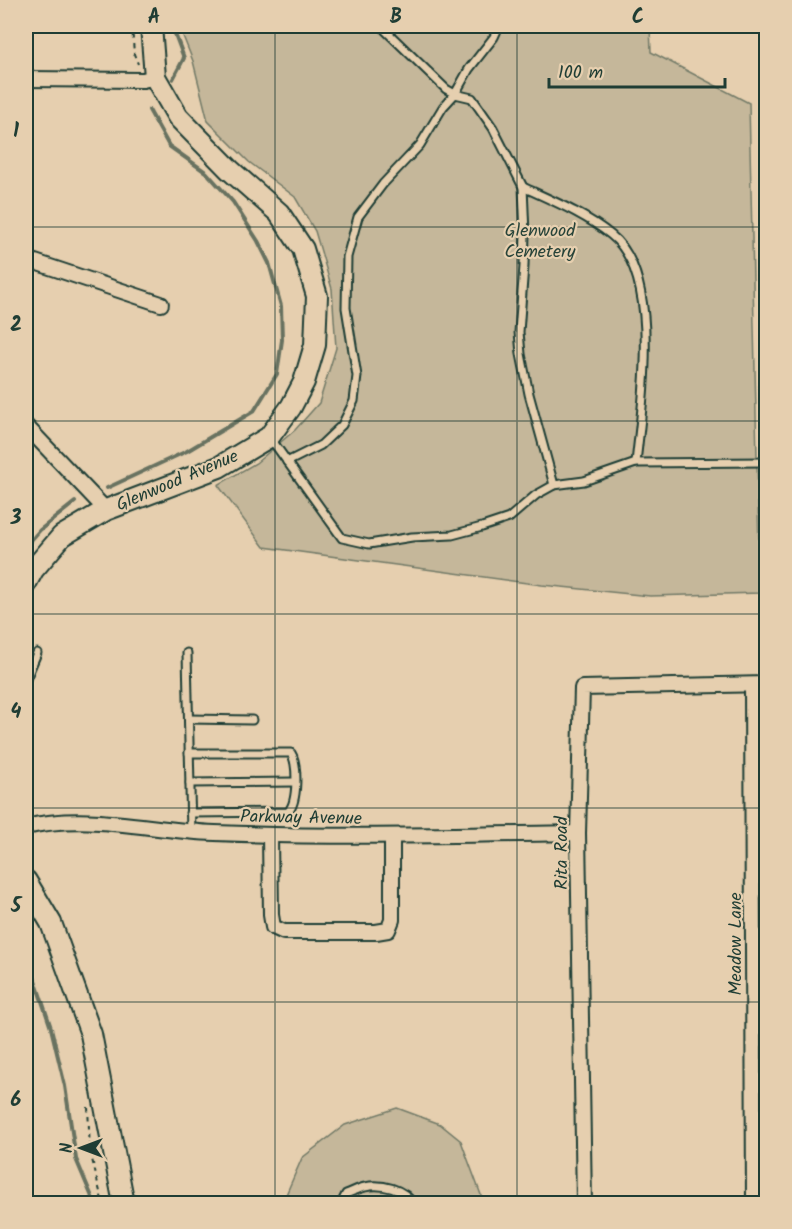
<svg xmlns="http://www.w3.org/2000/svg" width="792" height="1229" font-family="Kalam,sans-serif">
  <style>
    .green { fill: #c5b79a; stroke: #727a67; stroke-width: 1.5 }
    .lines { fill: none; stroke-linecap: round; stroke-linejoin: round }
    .stream { stroke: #687261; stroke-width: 4 }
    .lane-casing { stroke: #1f3d34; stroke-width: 11 }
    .street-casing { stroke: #1f3d34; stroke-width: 18 }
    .secondary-casing { stroke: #1f3d34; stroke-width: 24 }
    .path { stroke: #1f3d34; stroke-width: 2; stroke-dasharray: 4.5 4.5; stroke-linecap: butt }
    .lane { stroke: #e6cfaf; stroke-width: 7 }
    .street { stroke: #e6cfaf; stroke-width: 14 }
    .secondary { stroke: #e6cfaf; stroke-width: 20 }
    .grid { fill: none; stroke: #1f3d34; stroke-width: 1.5; stroke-opacity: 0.55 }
    .labels { text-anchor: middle; stroke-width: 4.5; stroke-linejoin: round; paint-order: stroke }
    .park-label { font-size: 18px; fill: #274339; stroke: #e6cfaf }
    .street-label { font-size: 18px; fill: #1f3d34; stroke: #e6cfaf }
    .neatline { fill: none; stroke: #1f3d34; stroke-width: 2 }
    .grid-label { font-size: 20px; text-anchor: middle; font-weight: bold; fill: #1f3d34 }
  </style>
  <rect width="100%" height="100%" fill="#e6cfaf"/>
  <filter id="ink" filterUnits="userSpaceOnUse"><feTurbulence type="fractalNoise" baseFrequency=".0167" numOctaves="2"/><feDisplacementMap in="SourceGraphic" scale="12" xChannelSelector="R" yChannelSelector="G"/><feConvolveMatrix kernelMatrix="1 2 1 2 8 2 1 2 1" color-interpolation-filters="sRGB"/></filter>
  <g filter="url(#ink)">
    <!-- green -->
    <g class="green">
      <path d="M179 26H650L651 52 749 103 760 593 650 596 542 585 264 547 218 485 256 463 295 430 319 403 336 348 332 289 315 231 295 197 249 162 208 121 193 61Z"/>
      <path d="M397 1108 440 1124 461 1141 484 1203 282 1204 302 1158 345 1125Z"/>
    </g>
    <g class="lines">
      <!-- stream -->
      <g class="stream">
        <path d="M172 26 184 58 173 79"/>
        <path d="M107 488 187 451 254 411 277 374 282 340 281 306 269 263 258 241 233 202 207 173 169 146 149 110"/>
        <path d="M26 546 40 530 75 502"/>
        <path d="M26 953 51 1028 65 1086 76 1159 95 1204"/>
      </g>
      <!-- lane casing -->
      <g class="lane-casing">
        <g id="lane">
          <path d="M382 26 385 30 446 89 455 94 469 69 494 37 499 26"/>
          <path d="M523 187C553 201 585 214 611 235 663 276 642 404 636 463"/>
          <path d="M271 439 342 538 369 544 412 537 452 535 482 527 509 518 536 495 554 485 584 481 636 463 766 462"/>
          <path d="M287 462 321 445 342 425 354 401 357 376 346 308 347 257 358 217 383 184 420 145 443 107 455 94 472 98 493 128 523 187 525 234 524 266 519 332 521 354 529 394 554 485"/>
          <path d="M187 653 191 833"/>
          <path d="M26 679 37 653"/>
          <path d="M189 719 252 720"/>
          <path d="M189 753H291C298 764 298 802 288 812L190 813"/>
          <path d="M190 783 295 782"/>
          <path d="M341 1204 346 1194C352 1192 359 1188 365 1187 381 1183 405 1189 413 1204"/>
        </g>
      </g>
      <!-- street casing -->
      <g class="street-casing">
        <g id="street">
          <path d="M26 79 143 80 155 77"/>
          <path d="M26 259 161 304"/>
          <path d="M26 426 106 510"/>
          <path d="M752 685 754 1204"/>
          <path d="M26 827C88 812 152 831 215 833 336 838 457 835 578 833"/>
          <path d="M270 835 271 915 273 927 284 932H376L388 930 392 920V836"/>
          <path d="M584 1204 578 833 582 688 766 684"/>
        </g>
      </g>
      <!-- secondary casing -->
      <g class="secondary-casing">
        <g id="secondary">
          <path d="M26 583 33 570 62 536 106 510 219 467 269 437 291 407 304 382 315 345 317 296 303 249 279 213 230 170 178 117 155 77 151 26"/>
          <path d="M26 881 51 923 91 1034 124 1204"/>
        </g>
      </g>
      <!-- path -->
      <g class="path">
        <path d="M132 26 134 54 138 64"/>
        <path d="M88 1107 90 1151 103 1204"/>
      </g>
      <!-- lane -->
      <use href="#lane" class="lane"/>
      <!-- street -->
      <use href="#street" class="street"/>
      <!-- secondary -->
      <use href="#secondary" class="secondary"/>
    </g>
  </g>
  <!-- grid -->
  <path class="grid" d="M275 26V1204M517 26V1204M26 227H766M26 421H766M26 614H766M26 808H766M26 1002H766"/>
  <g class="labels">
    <!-- park labels -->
    <g class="park-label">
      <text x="540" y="236">Glenwood<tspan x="540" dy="21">Cemetery</tspan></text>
    </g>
    <!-- street labels -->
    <g class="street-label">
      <text transform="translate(177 480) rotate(-23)" y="6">Glenwood Avenue</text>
      <text transform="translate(301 817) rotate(1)" y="6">Parkway Avenue</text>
      <text transform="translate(561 853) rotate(-90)" y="6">Rita Road</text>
      <text transform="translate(735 944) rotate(-90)" y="6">Meadow Lane</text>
    </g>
  </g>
  <!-- margin -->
  <rect width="792" height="1229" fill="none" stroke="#e6cfaf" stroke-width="66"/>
  <!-- north arrow -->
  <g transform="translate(81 1148) rotate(270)" stroke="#e6cfaf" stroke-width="4.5" paint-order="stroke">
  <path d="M0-4.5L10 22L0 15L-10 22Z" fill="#1f3d34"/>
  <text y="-9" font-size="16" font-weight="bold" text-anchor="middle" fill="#1f3d34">N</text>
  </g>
  <!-- scale -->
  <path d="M549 78v9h176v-9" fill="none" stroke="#1f3d34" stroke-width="3"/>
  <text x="558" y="78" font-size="18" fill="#1f3d34" stroke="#e6cfaf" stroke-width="4.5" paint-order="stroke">100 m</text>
  <rect x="33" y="33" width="726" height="1163" class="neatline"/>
  <g class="grid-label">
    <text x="154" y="23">A</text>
    <text x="396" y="23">B</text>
    <text x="638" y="23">C</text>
    <text x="16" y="137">1</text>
    <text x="16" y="331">2</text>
    <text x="16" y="524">3</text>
    <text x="16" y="718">4</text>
    <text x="16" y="912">5</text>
    <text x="16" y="1106">6</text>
  </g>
</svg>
